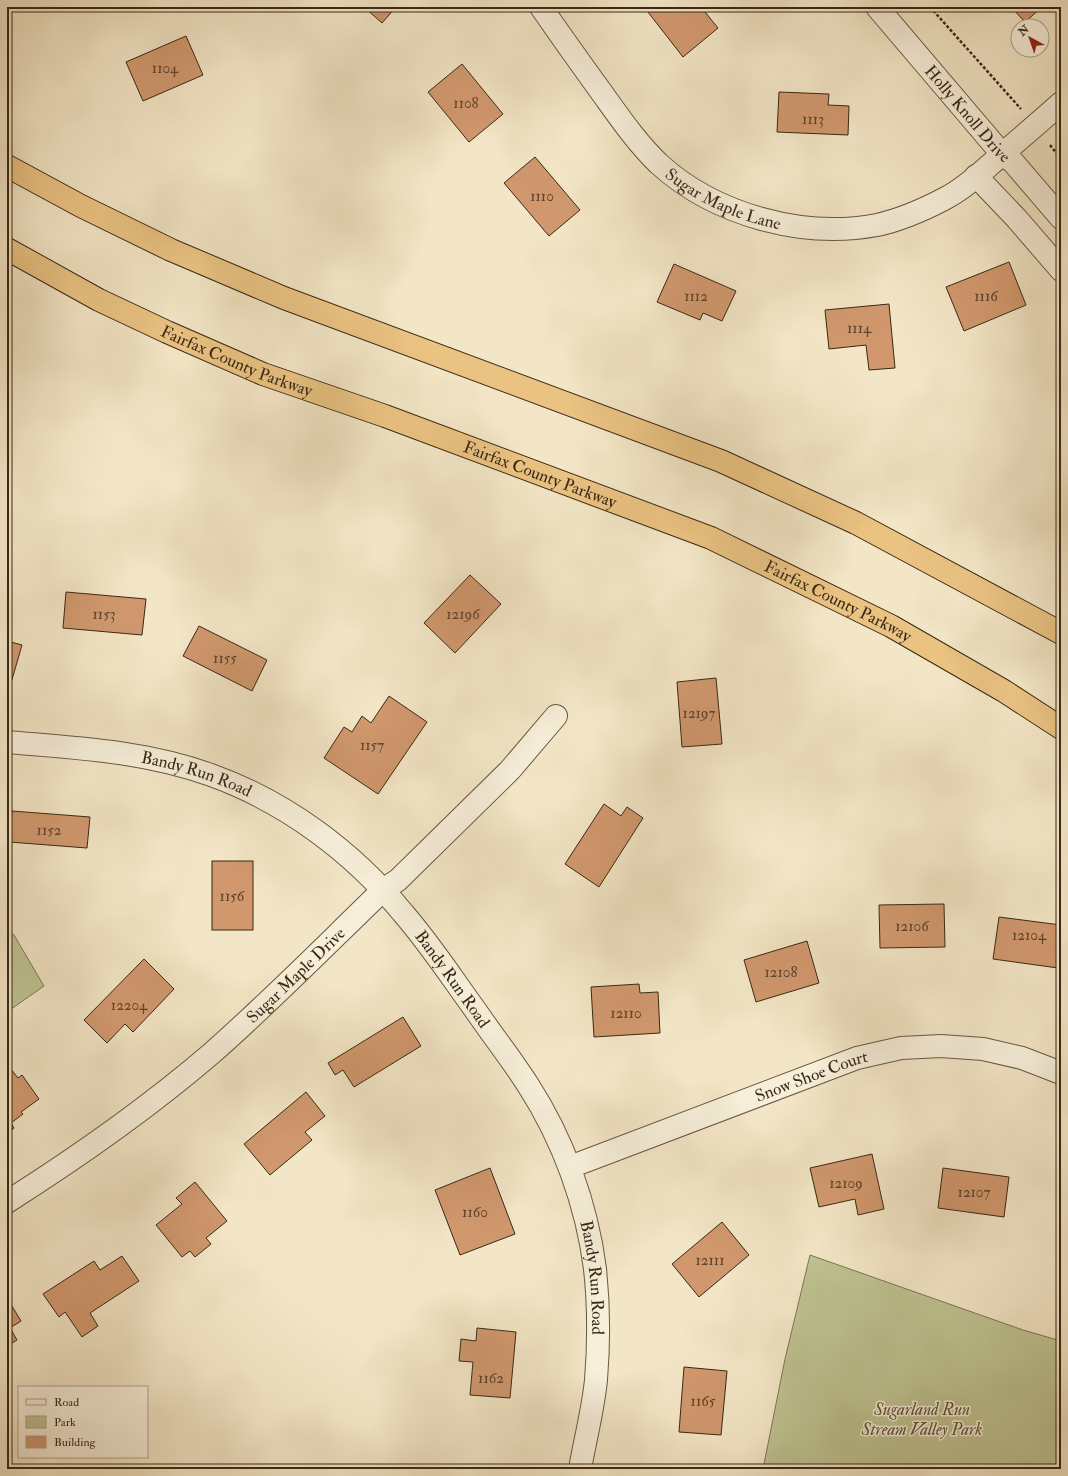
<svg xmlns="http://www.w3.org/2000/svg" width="1068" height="1476" font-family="'IM FELL Double Pica',serif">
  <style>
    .green { fill: #bfc392; stroke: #7c7654 }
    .building { fill: #d1986e; stroke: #392815 }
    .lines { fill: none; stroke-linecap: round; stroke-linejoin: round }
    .minor-casing { stroke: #685841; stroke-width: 24 }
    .highway-casing { stroke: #392815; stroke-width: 24 }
    .path { stroke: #392815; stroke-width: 2.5; stroke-dasharray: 3 2; stroke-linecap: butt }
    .minor { stroke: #f7efda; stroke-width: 22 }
    .highway { stroke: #eac383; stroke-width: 22 }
    .labels { text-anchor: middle; stroke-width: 3; stroke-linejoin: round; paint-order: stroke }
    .number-label { font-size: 15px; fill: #5f442b }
    .street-label { font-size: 17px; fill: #392815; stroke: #f7efda }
    .park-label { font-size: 17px; font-style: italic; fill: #5a4f34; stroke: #f7efda }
  </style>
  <rect width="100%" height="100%" fill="#f3e6c6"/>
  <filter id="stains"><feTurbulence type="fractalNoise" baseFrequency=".005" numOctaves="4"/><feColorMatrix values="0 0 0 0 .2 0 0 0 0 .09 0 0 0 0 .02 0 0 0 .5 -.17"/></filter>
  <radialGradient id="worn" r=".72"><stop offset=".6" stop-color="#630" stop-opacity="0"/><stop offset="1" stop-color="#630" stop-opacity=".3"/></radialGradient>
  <!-- green -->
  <g class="green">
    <path d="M7 930 14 935 44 986 7 1012Z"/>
    <path d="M810 1255 1023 1330 1061 1341V1469H763L785 1359Z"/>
  </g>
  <!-- building -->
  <g class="building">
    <path d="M364 7H396L382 23Z"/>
    <path d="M644 7H701L718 28 683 57Z"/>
    <path d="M1011 7H1042L1025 22Z"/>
    <path d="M186 36 203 75 143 101 126 62Z"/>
    <path d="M462 64 503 114 469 142 428 92Z"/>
    <path d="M779 92 829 94 828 105 849 106 848 135 777 132Z"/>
    <path d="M535 157 580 210 549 236 504 183Z"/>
    <path d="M1009 262 1026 305 964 331 946 287Z"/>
    <path d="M674 264 736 291 722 321 703 313 700 320 657 302Z"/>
    <path d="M889 304 895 368 869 370 866 345 829 349 825 310Z"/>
    <path d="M470 575 501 604 455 653 424 623Z"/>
    <path d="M66 592 146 599 142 635 63 628Z"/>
    <path d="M199 626 267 660 252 691 183 656Z"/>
    <path d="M7 641 22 645 11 683 7 681Z"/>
    <path d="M716 678 722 744 682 747 677 682Z"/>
    <path d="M389 696 427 722 378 794 324 758 344 727 352 732 362 716 371 723Z"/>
    <path d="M604 804 621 816 627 807 643 818 599 887 565 864Z"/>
    <path d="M12 811 90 817 87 848 9 842Z"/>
    <rect x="212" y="861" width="41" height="69"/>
    <path d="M944 904 945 947 880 948 879 905Z"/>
    <path d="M999 917 1061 925V945L1058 968 993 959Z"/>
    <path d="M807 941 819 983 756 1002 744 960Z"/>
    <path d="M144 959 174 989 133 1032 125 1024 107 1043 84 1020Z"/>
    <path d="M639 984 640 993 658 992 660 1033 594 1037 591 987Z"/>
    <path d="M403 1017 421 1046 354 1087 343 1070 335 1075 328 1063Z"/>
    <path d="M7 1064 18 1078 22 1075 39 1099 21 1112 23 1114 11 1123 14 1128 7 1134Z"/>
    <path d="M306 1092 325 1116 305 1132 312 1140 270 1175 244 1144Z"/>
    <path d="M872 1154 884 1209 858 1215 855 1199 819 1207 810 1168Z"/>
    <path d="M490 1168 515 1234 460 1255 435 1190Z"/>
    <path d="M943 1168 1009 1177 1004 1217 938 1208Z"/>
    <path d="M195 1182 227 1221 206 1238 211 1244 195 1257 190 1251 182 1257 156 1225 182 1204 176 1198Z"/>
    <path d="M722 1222 749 1255 699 1297 672 1264Z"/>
    <path d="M122 1256 139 1281 90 1313 98 1326 82 1337 65 1312 59 1317 43 1294 94 1261 100 1270Z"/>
    <path d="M7 1298 21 1321 10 1328 17 1340 7 1346Z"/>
    <path d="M477 1328 516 1332 510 1398 470 1395 473 1362 459 1361 461 1339 476 1341Z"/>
    <path d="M684 1367 727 1371 721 1435 679 1432Z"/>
  </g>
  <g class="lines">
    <!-- minor casing -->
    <g class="minor-casing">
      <g id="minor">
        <path id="s1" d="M541 7C561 36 581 64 602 93 620 118 637 143 659 164 715 215 803 239 877 225 900 220 923 210 944 199 964 189 984 170 1001 155 1021 138 1041 121 1061 103"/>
        <path id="s2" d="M877 7 1002 154 1013 162 1061 218"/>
        <path d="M976 176 1017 219 1061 270"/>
        <path id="s3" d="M7 742C77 748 144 751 211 775 286 802 353 852 403 913 430 944 452 978 476 1011 493 1036 512 1060 528 1085 563 1139 587 1205 595 1269 599 1306 599 1343 596 1380 593 1410 585 1440 580 1469"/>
        <path id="s4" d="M570 1167 857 1058 901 1048 941 1046 983 1049 1022 1058 1061 1073"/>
        <path id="s5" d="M7 1202C78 1157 148 1108 212 1053 271 1001 326 945 383 890L398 880 510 770 556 716"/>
      </g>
    </g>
    <!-- highway casing -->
    <g class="highway-casing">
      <g id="highway">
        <path d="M7 166 81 206 171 250 284 298 721 461 856 523 1061 633"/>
        <path id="s6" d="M7 249 99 300 167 332 263 374 385 416 711 538 891 626 1004 691 1061 728"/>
      </g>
    </g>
    <!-- path -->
    <g class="path">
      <path d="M930 7 1021 109"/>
      <path d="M1050 145 1061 159"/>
    </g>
    <!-- minor -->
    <use href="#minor" class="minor"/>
    <!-- highway -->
    <use href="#highway" class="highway"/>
  </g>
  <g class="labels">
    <!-- number labels -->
    <g class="number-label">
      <text x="165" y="73">1104</text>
      <text x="466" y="108">1108</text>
      <text x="813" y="124">1113</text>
      <text x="542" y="201">1110</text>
      <text x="696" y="301">1112</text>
      <text x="986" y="301">1116</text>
      <text x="859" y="333">1114</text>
      <text x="104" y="619">1153</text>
      <text x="463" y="619">12196</text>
      <text x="225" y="663">1155</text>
      <text x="699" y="718">12197</text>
      <text x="372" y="750">1157</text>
      <text x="49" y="835">1152</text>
      <text x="232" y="901">1156</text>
      <text x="912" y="931">12106</text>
      <text x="1029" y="940">12104</text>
      <text x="781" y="977">12108</text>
      <text x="129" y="1010">12204</text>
      <text x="626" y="1018">12110</text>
      <text x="846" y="1188">12109</text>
      <text x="974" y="1197">12107</text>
      <text x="475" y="1217">1160</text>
      <text x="710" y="1265">12111</text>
      <text x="491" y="1383">1162</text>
      <text x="703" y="1406">1165</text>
    </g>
    <!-- street labels -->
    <g class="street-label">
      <text dy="6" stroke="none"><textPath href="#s2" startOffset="140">Holly Knoll Drive</textPath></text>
      <text dy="6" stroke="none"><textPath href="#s1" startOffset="271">Sugar Maple Lane</textPath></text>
      <text dy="6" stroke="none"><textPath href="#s6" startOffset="256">Fairfax County Parkway</textPath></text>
      <text dy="6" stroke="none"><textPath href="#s6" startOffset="580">Fairfax County Parkway</textPath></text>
      <text dy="6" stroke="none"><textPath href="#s6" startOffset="904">Fairfax County Parkway</textPath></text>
      <text dy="6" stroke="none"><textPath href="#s3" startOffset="193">Bandy Run Road</textPath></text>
      <text dy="6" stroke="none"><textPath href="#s5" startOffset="368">Sugar Maple Drive</textPath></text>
      <text dy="6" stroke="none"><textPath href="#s3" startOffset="529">Bandy Run Road</textPath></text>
      <text dy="6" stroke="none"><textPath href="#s4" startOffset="258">Snow Shoe Court</textPath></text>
      <text dy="6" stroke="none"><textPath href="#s3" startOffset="865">Bandy Run Road</textPath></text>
    </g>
    <!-- park labels -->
    <g class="park-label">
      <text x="922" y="1415">Sugarland Run<tspan x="922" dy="20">Stream Valley Park</tspan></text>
    </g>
  </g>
  <!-- margin -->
  <rect width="1068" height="1476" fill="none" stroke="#f3e6c6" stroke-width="24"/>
  <rect x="8" y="8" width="1052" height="1460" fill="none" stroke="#392815" stroke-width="2"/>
  <rect x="12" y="12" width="1044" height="1452" fill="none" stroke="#392815"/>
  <!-- legend -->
  <rect x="18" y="1386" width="130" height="72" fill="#f7efda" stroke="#ab9f8b"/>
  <rect x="26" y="1399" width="20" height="6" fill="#f7efda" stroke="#ab9f8b"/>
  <text x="54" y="1406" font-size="12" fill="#392815">Road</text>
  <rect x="26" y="1416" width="20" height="12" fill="#bfc392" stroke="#ab9f8b"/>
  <text x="54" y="1426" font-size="12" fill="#392815">Park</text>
  <rect x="26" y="1436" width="20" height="12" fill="#d1986e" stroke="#ab9f8b"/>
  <text x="54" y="1446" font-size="12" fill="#392815">Building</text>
  <!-- north arrow -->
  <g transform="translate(1030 38) rotate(320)"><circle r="19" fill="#f7efda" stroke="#ab9f8b"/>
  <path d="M0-3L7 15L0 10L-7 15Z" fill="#8f2418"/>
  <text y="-6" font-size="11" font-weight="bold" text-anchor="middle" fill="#392815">N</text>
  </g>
  <rect width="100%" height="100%" filter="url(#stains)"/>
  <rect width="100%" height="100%" fill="url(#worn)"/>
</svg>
